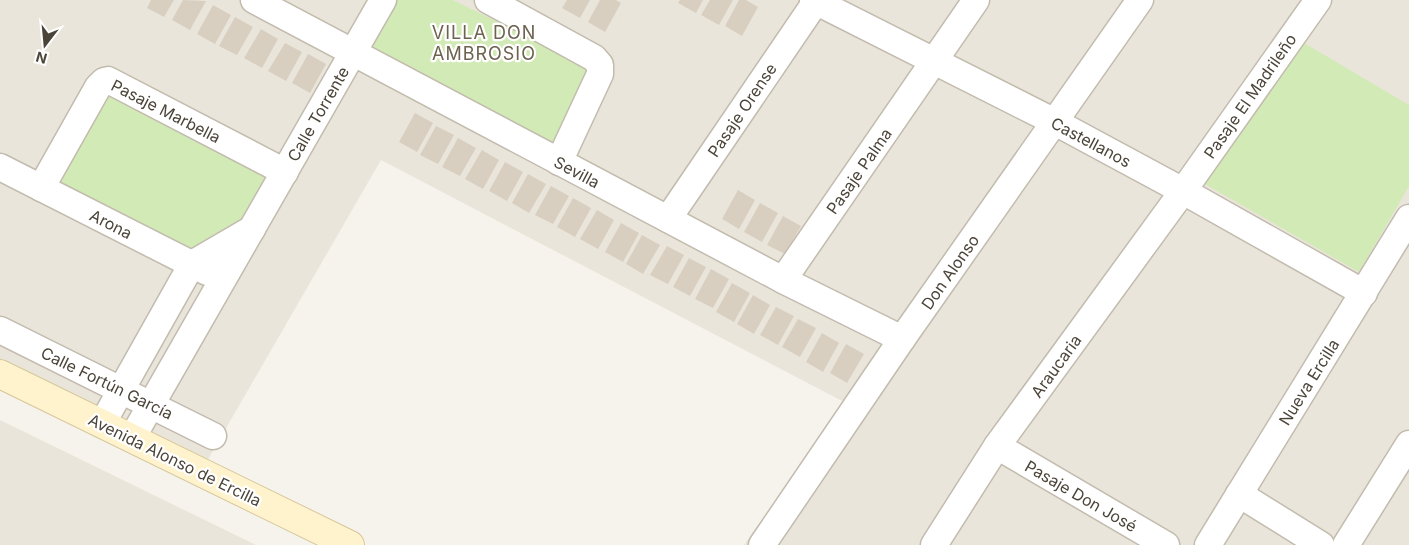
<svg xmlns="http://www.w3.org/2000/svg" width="1409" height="545" font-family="Inter,sans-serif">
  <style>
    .residential { fill: #eae5da }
    .green { fill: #d2eab5 }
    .building { fill: #d8cfc1 }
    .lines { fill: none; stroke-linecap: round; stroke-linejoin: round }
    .street-casing { stroke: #c2bbae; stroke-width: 29 }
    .secondary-casing { stroke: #d6c79b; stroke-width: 30 }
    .street { stroke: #fff; stroke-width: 26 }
    .secondary { stroke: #fff3cd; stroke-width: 28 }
    .labels { text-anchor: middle; stroke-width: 4.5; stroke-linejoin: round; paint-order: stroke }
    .street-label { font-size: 16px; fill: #4b4439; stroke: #fff }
    .neighbourhood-label { font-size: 18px; letter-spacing: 1px; fill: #6e6250; stroke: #fff }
  </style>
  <rect width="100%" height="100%" fill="#f6f3ec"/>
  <!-- residential -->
  <g class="residential">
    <path d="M0 0H1409V545H744L844 402 381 160 207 461 0 359Z"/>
    <path d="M0 420 256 545H0Z"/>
  </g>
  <!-- green -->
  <g class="green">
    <path d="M394 0H453L592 68 558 151 367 51Z"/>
    <path d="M1304 43 1409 105V186L1359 272 1203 183Z"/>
    <path d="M102 88 274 171 245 222 188 256 46 185Z"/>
  </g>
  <!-- building -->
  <g class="building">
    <path d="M151 0H174L164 17 147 8Z"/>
    <path d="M183 0 206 1 190 30 172 20Z"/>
    <path d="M567 0H590L580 18 562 8Z"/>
    <path d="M600 0H616L621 3 605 32 588 22Z"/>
    <path d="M680 0H703L696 13 678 3Z"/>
    <path d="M710 0H733L719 25 701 15Z"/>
    <path d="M739 0H746L758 7 742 36 725 26Z"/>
    <path d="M213 5 231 15 215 44 197 34Z"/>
    <path d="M235 17 253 27 237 55 219 46Z"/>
    <path d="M261 29 278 39 262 68 244 58Z"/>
    <path d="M285 43 302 52 286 81 268 71Z"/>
    <path d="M308 54 326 64 310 93 292 83Z"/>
    <path d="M415 113 433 123 417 152 399 142Z"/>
    <path d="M436 126 454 135 438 164 420 155Z"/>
    <path d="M458 138 476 148 460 176 442 167Z"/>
    <path d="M482 150 499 160 483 189 465 179Z"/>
    <path d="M505 162 523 172 507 201 489 191Z"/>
    <path d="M528 174 546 184 529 213 512 203Z"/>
    <path d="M551 186 569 196 553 224 535 215Z"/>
    <path d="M738 190 755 200 739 229 722 219Z"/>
    <path d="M573 198 591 208 575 237 557 227Z"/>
    <path d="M760 203 778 213 762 242 744 232Z"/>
    <path d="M597 210 614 220 598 249 580 239Z"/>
    <path d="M783 216 801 226 785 254 767 245Z"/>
    <path d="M621 223 639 233 623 262 605 252Z"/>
    <path d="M642 235 660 245 643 274 626 264Z"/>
    <path d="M667 246 684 255 668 284 650 275Z"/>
    <path d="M689 258 706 267 690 296 673 287Z"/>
    <path d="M711 269 729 279 713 308 695 299Z"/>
    <path d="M732 283 750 293 734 322 716 312Z"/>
    <path d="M753 295 770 305 754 334 737 324Z"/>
    <path d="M776 307 794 316 778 345 760 335Z"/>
    <path d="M798 319 816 328 800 357 782 347Z"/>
    <path d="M822 333 839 343 823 372 806 362Z"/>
    <path d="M846 344 864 354 847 383 830 373Z"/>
  </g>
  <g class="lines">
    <!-- street casing -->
    <g class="street-casing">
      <g id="street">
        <path d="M254 0 783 280 902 339"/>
        <path d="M488 0 594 58 600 65V74L559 162"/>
        <path d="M813 0 1055 122 1183 191 1364 293"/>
        <path d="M0 167 207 272"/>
        <path d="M41 188 98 87 104 81 108 80 285 172"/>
        <path d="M668 219 817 0"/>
        <path d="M783 280 976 0"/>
        <path d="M0 330 213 436"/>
        <path d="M102 424 192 264 252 229"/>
        <path d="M132 438 383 0"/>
        <path d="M997 446 1166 545"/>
        <path d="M1239 494 1321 545"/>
        <path d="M762 545 902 339 1140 0"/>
        <path d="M934 545 997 446 1183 191 1318 0"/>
        <path d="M1208 545 1409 218"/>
        <path d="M1346 545 1409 444"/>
      </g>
    </g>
    <!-- secondary casing -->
    <g class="secondary-casing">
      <path id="secondary" d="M0 374 350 545"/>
    </g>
    <!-- street -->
    <use href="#street" class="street"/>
    <!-- secondary -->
    <use href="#secondary" class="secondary"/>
  </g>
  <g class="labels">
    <!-- street labels -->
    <g class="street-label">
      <text transform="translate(1250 96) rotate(-55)" y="6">Pasaje El Madrileño</text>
      <text transform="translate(742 110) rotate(-56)" y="6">Pasaje Orense</text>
      <text transform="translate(166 111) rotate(27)" y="6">Pasaje Marbella</text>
      <text transform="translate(318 114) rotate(-60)" y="6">Calle Torrente</text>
      <text transform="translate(1091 142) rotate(28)" y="6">Castellanos</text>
      <text transform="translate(859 171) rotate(-55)" y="6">Pasaje Palma</text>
      <text transform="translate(577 172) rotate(28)" y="6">Sevilla</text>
      <text transform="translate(111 224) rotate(27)" y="6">Arona</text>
      <text transform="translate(950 272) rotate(-55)" y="6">Don Alonso</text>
      <text transform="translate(1056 366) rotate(-54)" y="6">Araucaria</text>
      <text transform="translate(1309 382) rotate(-58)" y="6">Nueva Ercilla</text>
      <text transform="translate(107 383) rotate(26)" y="6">Calle Fortún García</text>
      <text transform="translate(175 460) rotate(26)" y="6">Avenida Alonso de Ercilla</text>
      <text transform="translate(1081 496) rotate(30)" y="6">Pasaje Don José</text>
    </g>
    <!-- neighbourhood labels -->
    <g class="neighbourhood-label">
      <text x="484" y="39">VILLA DON<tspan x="484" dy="21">AMBROSIO</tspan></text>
    </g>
  </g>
  <!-- north arrow -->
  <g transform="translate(45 45) rotate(196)" stroke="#ffffff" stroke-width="4" paint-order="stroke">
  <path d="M0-4L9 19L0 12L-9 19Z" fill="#4b4439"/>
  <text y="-8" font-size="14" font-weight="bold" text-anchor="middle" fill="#4b4439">N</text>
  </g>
</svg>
